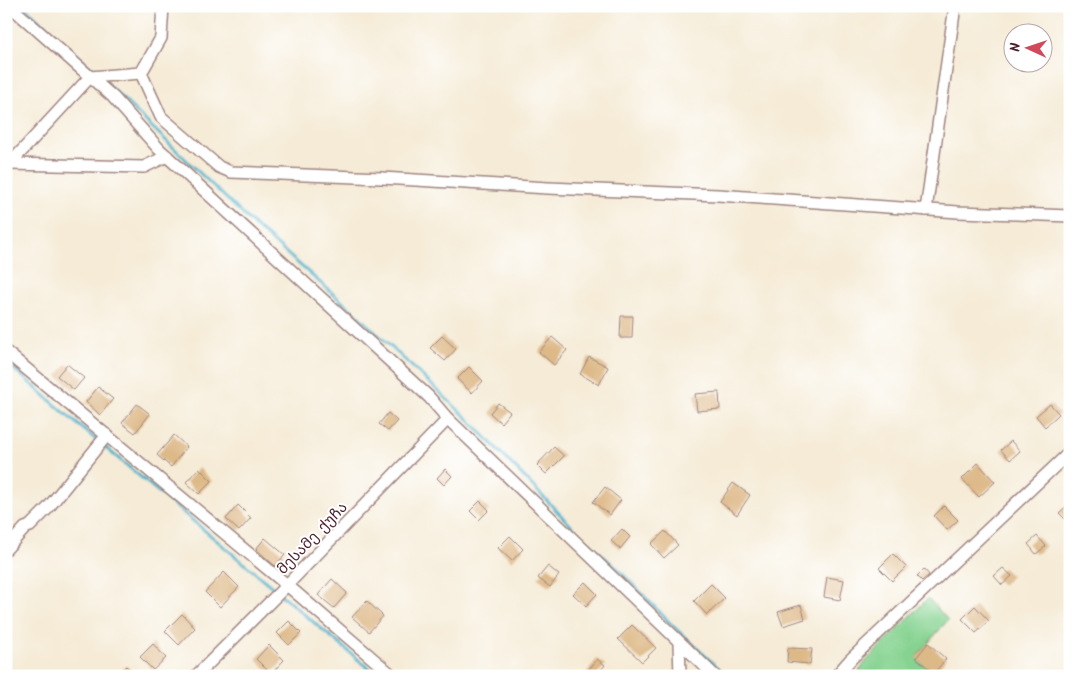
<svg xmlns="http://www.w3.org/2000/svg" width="1076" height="682" font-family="Kalam,'Noto Sans Georgian',sans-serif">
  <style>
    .green { fill: #86d391; stroke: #68795e }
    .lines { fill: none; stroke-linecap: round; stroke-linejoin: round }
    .stream { stroke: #4eb2cd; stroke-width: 3 }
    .building { fill: #deb988 }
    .minor-casing { stroke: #a08580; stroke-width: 14 }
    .minor { stroke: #fff; stroke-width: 11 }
    .labels { text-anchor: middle; stroke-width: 4; stroke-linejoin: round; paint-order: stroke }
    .street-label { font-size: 15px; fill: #4a1f2b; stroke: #fff }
  </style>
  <rect width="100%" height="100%" fill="#fff"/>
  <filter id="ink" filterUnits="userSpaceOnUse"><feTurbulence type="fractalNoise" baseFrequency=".02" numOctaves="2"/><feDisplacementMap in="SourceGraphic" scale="10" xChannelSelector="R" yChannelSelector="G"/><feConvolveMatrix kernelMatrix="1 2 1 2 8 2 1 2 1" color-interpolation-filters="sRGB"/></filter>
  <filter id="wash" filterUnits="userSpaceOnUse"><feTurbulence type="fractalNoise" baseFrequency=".0096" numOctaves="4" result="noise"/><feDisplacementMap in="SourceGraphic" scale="20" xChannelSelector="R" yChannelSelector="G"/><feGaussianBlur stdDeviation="1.12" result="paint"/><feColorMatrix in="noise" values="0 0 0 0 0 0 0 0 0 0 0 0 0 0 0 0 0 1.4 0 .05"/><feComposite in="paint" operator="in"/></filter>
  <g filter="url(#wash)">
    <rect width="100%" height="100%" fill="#f5ebd6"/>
    <!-- green -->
    <path class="green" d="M928 598 948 620 916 657 934 673 931 676H866L859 671 867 660Z"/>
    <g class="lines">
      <!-- stream -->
      <g class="stream">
        <path d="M24 6 96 73"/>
        <path d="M102 79 254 225 355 313 467 418 582 537 618 569 672 625 727 676"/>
        <path d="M6 362 82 428 277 591"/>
        <path d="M281 595 378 676"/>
      </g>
    </g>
    <g id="blocks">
      <!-- building -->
      <g class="building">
        <path d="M621 316H633L632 338H620Z"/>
        <path d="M442 336 456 349 445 361 430 348Z"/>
        <path d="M552 337 567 350 554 365 539 352Z"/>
        <path d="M589 357 608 367 599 385 580 374Z"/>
        <path d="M67 364 84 378 74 390 57 376Z"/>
        <path d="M469 367 483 381 472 393 457 379Z"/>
        <path d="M98 387 113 399 100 415 86 402Z"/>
        <path d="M719 392 720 409 697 411 695 394Z"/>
        <path d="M498 403 510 412 501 423 490 413Z"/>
        <path d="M137 404 150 414 135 433 122 423Z"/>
        <path d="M1050 404 1059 414 1045 427 1036 416Z"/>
        <path d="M388 413 397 421 388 431 379 424Z"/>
        <path d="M174 435 187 447 171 467 157 455Z"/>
        <path d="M1011 441 1020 451 1010 460 1001 450Z"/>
        <path d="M554 447 564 456 546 474 537 465Z"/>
        <path d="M978 463 995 482 979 497 962 479Z"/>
        <path d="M199 468 212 481 199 494 186 482Z"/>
        <path d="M445 469 452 476 444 485 437 478Z"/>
        <path d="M733 483 750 495 737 515 720 502Z"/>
        <path d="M605 487 621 500 610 515 593 502Z"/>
        <path d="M480 501 489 510 479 520 470 511Z"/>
        <path d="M1070 503V524L1059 513Z"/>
        <path d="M238 505 251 518 239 531 226 519Z"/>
        <path d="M944 506 958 520 947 530 934 516Z"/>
        <path d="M622 529 630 537 620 549 611 541Z"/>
        <path d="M665 531 678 545 664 558 651 544Z"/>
        <path d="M510 536 523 549 512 561 498 548Z"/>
        <path d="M1037 536 1046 546 1036 554 1028 544Z"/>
        <path d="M265 538 285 555 275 566 256 549Z"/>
        <path d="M893 554 906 567 892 581 879 568Z"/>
        <path d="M548 566 559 575 550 587 538 578Z"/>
        <path d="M1003 568 1012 576 1002 585 994 576Z"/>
        <path d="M924 569 929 575 922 581 917 576Z"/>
        <path d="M224 572 239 587 220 607 205 592Z"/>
        <path d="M827 577 844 580 840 600 824 597Z"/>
        <path d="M332 579 347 593 334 608 318 595Z"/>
        <path d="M585 582 597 594 586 606 573 594Z"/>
        <path d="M711 584 725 598 707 615 694 601Z"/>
        <path d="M367 601 383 616 369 632 352 617Z"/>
        <path d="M801 605 805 619 783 626 778 612Z"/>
        <path d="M975 606 989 621 976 633 962 619Z"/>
        <path d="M182 614 195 628 179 645 165 631Z"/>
        <path d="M289 621 301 633 289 645 277 633Z"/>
        <path d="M632 625 656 648 642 662 618 639Z"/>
        <path d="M928 643 946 659 934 673 916 658Z"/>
        <path d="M153 644 166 658 153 670 140 657Z"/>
        <path d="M269 645 284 660 271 674 256 659Z"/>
        <path d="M788 648 812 649 810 664 787 662Z"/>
        <path d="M597 659 605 665 596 676H584Z"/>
        <path d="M126 666 137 676H117Z"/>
      </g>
    </g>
  </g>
  <g filter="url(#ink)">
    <use href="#blocks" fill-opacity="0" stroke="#a08580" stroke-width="1"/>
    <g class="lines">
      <!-- minor casing -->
      <g class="minor-casing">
        <g id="minor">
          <path d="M10 6 113 97 159 149 429 397 448 419 715 676"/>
          <path d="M141 73 161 117 219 167 231 172 382 178 548 188 718 195 958 212 1070 216"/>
          <path d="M9 164 144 167 167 156"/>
          <path d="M6 168 90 77 141 73 161 38 163 6"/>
          <path d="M926 210 955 6"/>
          <path d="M6 352 287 585 393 676"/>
          <path d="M6 549 25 528 30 526 48 508 107 435"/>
          <path d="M679 643 680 676"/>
          <path d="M196 676 287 585 448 419"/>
          <path d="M836 676 851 659 1070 452"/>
        </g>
      </g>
      <!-- minor -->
      <use href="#minor" class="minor"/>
    </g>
  </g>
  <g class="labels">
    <!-- street labels -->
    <g class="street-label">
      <text transform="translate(312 538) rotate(-46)" y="5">მესამე ქუჩა</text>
    </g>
  </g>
  <!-- margin -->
  <rect width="1076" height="682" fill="none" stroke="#fff" stroke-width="25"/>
  <!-- north arrow -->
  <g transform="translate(1028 48) rotate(273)"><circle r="24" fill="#ffffff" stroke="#b7a5aa"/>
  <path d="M0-4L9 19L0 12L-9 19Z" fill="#d1495b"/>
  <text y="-8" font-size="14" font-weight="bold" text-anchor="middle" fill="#4a1f2b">N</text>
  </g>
</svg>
